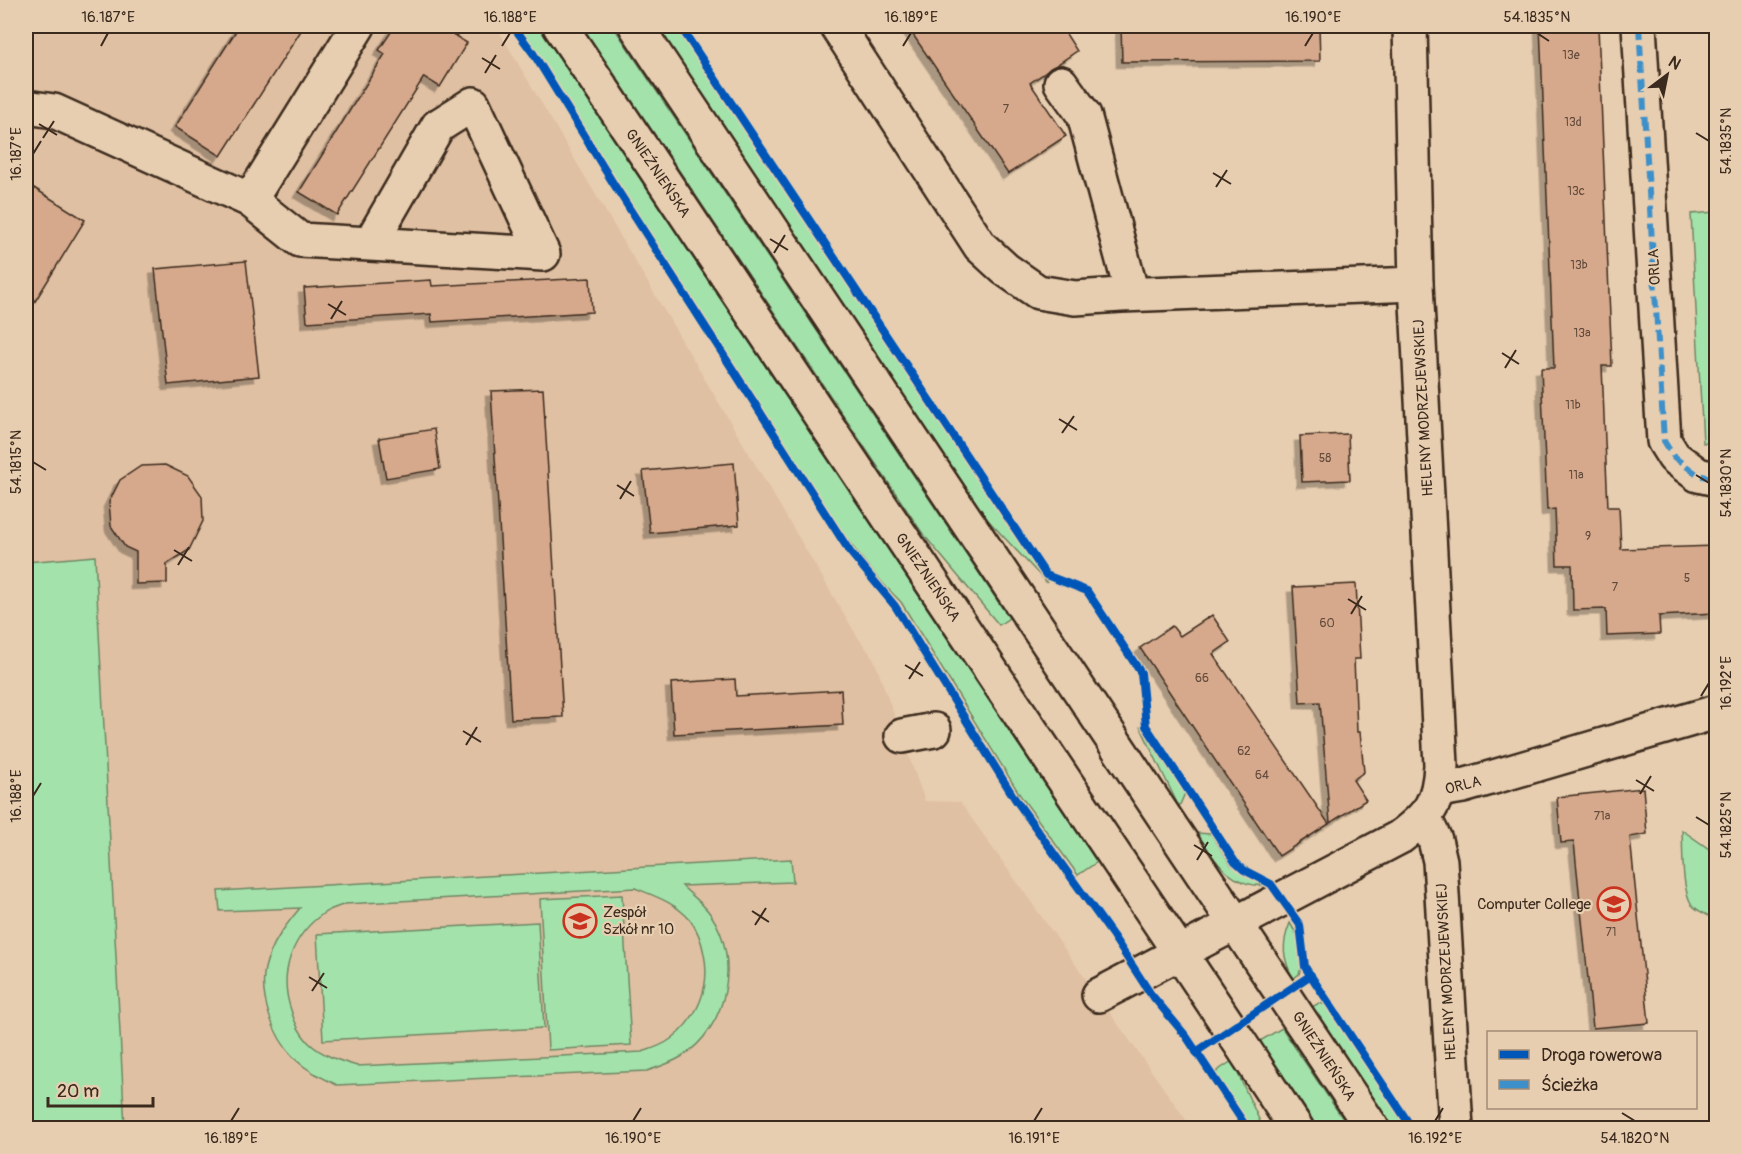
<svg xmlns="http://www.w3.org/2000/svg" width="1742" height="1154" font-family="Pangolin,sans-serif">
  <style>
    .built { fill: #e0c0a2 }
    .green { fill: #a3e3ab; stroke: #6f8664; stroke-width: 1.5; fill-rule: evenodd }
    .building { fill: #d6a98c; stroke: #3b2a1e; stroke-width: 1.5; filter: url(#shadow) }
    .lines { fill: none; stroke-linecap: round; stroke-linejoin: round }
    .minor-casing { stroke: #3b2a1e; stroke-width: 38 }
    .minor { stroke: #e8ceb0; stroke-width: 33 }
    .quiet { stroke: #3e90ca; stroke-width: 6; stroke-dasharray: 12 6; stroke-linecap: butt }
    .cycleway-casing { stroke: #e8ceb0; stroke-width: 11 }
    .cycleway { stroke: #0057b8; stroke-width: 8 }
    .ticks { fill: none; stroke: #3b2a1e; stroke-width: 2 }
    .labels { text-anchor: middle; stroke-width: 4.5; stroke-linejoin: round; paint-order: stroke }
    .number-label { font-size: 12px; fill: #624a3a }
    .street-label { font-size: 15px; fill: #3b2a1e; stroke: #e8ceb0 }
    .poi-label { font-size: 15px; fill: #3b2a1e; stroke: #e8ceb0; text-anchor: end }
    .neatline { fill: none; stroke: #3b2a1e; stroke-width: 2 }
    .ticks-label { font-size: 15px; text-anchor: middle; fill: #3b2a1e }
  </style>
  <defs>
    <filter id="shadow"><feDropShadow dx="-5.5" dy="5.5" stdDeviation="0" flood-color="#0004"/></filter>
  </defs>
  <rect width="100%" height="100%" fill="#e8ceb0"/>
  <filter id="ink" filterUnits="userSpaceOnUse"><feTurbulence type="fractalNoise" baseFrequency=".0167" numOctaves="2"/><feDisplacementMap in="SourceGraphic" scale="12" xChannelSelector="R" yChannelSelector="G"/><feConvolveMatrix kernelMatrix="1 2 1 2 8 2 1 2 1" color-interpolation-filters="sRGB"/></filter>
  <g filter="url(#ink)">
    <!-- built -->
    <path class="built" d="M26 26H496L857 636 874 659 925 801 960 802 1192 1128H125L95 557 26 562Z"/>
    <!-- green -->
    <g class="green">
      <path d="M518 26H538L1097 862 1078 875 1020 795 901 602C848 551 812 486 773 425 720 344 667 262 615 180 583 128 553 75 518 26Z"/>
      <path d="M582 26H613L1009 618 999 625 923 534Z"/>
      <path d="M657 26H676L1047 583 987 519Z"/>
      <path d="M1716 212V442L1703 443 1691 214Z"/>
      <path d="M95 556 125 1128H26V562Z"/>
      <path d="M1140 726 1185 793 1179 807Z"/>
      <path d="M1682 830 1716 854V919C1709 916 1697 911 1692 905 1681 889 1683 849 1682 830Z"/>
      <path d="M1196 833 1211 834 1231 865 1264 886C1228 885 1215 860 1196 833Z"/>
      <path d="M791 859 793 882 682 886C691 895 703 903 711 915 741 959 728 1028 681 1057 671 1063 659 1067 647 1071L337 1085C321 1077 306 1070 294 1058 273 1036 259 997 265 968 271 944 285 926 300 908L220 911 218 891ZM635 888C655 896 676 903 690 920 697 929 702 943 704 954 711 987 698 1018 671 1039 663 1045 652 1049 642 1052L357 1066C340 1061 321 1055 308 1042 300 1033 294 1021 291 1010 278 973 292 935 324 913 330 909 338 907 345 904Z"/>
      <path d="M622 895 631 1045 548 1050 540 899Z"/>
      <path d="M538 922 544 1028 323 1040 317 934Z"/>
      <path d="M1290 923 1297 935 1301 968 1299 974 1293 979C1283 958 1281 945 1290 923Z"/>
      <path d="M1319 1003 1326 1005 1408 1128H1393L1312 1007Z"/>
      <path d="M1282 1028 1288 1037 1349 1128H1318L1260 1041Z"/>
      <path d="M1232 1061 1263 1128H1251L1216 1075 1217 1071Z"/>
    </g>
    <!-- building -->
    <g class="building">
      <path d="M239 26H304L221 156 175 127Z"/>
      <path d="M395 26H439L467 43 440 87 424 77 337 215 299 192 385 54 379 50Z"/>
      <path d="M907 26H1061L1077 51 1030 83 1066 136 1008 174Z"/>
      <path d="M1121 26H1319L1320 61 1122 62Z"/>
      <path d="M1540 26H1598L1612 366H1602L1605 441 1608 507H1619L1621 549 1716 546V613L1659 616 1660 634 1607 636 1606 609 1573 610 1572 565H1557L1555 509 1547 510 1541 368H1554Z"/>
      <path d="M26 183 85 220 26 316Z"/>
      <path d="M246 261 259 376 168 385 155 269Z"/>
      <path d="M590 278 592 312 432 322 431 314 307 322 304 288 431 280 432 286Z"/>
      <path d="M543 389 563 717 511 719 491 391Z"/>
      <path d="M434 429 440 469 386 478 379 438Z"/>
      <path d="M1348 434 1350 480 1302 482 1300 436Z"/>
      <path d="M734 463 739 525 650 533 643 471Z"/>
      <path d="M165 465 188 476 202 496 203 521 189 550 167 564V583L136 584V552L125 547 111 526 109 502 120 480 141 466Z"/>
      <path d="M1356 584 1360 659H1354L1357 732H1360L1364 772 1353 780 1366 800 1330 823 1320 702 1300 703 1293 587Z"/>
      <path d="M1212 615 1230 642 1213 654 1329 824 1279 856 1140 648 1172 626 1180 636Z"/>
      <path d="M735 679 736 696 841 690 843 725 674 734 671 683Z"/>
      <path d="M1643 788 1647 834 1630 837 1649 1023 1593 1028 1574 842 1561 843 1557 797Z"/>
    </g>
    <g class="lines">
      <!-- minor casing -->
      <g class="minor-casing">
        <g id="minor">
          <path d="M560 26 1240 1043 1296 1128"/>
          <path d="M636 26 1372 1128"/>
          <path d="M837 26 980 246 1005 269 1038 292 1075 298 1121 295 1416 284"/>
          <path d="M1639 26 1664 441 1674 457 1698 475 1716 479"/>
          <path d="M1061 83 1084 115 1132 294"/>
          <path d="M26 107 54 111 250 200 300 240 543 254 473 104 438 126 370 244"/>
          <path d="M250 200 358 26"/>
          <path d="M902 736 934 730"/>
          <path d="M1439 790 1463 786 1716 712"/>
          <path d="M1424 818 1435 840 1440 861 1456 1128"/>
          <path d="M1099 995 1400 837C1429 815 1439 804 1441 765L1416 284 1410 26"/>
        </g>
      </g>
      <!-- minor -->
      <use href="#minor" class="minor"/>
      <!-- quiet -->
      <path class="quiet" d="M1639 26 1664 441 1674 457 1698 475 1716 479"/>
      <!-- cycleway casing -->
      <g class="cycleway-casing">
        <g id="cycleway">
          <path d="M513 26 533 53 613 183 850 552 895 606 1015 799 1113 936 1150 993 1186 1036 1247 1128"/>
          <path d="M680 26 1046 575 1087 591 1141 673 1146 726 1235 862 1244 870 1271 884 1300 925 1305 967 1412 1128"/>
          <path d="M1196 1052 1311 975"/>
        </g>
      </g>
      <!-- cycleway -->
      <use href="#cycleway" class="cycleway"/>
    </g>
  </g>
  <!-- ticks -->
  <path class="ticks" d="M1537 33 1549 41M101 46 108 33M502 46 510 33M903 46 911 33M1305 46 1313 33M482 58 500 69M485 73 496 55M39 124 57 135M1696 133 1709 141M43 138 54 121M33 154 41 141M1213 173 1231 184M1216 187 1227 170M770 239 788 250M774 253 785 235M328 304 346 315M331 319 342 301M1502 353 1519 364M1505 368 1516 350M1059 419 1077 430M1062 433 1074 416M33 462 46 470M1696 475 1709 483M617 485 634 496M620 499 631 481M174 550 192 561M178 565 189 547M1348 599 1366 610M1351 614 1362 596M905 665 923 676M909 679 920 662M1701 696 1709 683M463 731 481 742M466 745 477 727M1636 780 1654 791M1640 794 1651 776M33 796 41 783M1696 817 1709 825M1194 845 1212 856M1197 860 1208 842M752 911 769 922M755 925 766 908M309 977 327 988M312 991 324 973M1622 1113 1635 1121M231 1121 239 1108M633 1121 641 1108M1034 1121 1042 1108M1435 1121 1443 1108"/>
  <!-- icons -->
  <defs>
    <g id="school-ring" transform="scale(1.725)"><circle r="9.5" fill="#e8ceb0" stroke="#c8321e" stroke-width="1.5"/><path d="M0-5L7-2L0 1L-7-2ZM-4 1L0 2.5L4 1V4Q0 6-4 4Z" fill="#c8321e"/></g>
  </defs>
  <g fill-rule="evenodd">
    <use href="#school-ring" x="1614" y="904"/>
    <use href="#school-ring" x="580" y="921"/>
  </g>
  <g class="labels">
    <!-- number labels -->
    <g class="number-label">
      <text x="1571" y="59">13e</text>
      <text x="1006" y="113">7</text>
      <text x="1573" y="126">13d</text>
      <text x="1576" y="195">13c</text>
      <text x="1579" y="269">13b</text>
      <text x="1582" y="337">13a</text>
      <text x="1573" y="409">11b</text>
      <text x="1325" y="462">58</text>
      <text x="1576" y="479">11a</text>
      <text x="1588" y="540">9</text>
      <text x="1687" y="582">5</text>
      <text x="1615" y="591">7</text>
      <text x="1327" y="627">60</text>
      <text x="1202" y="682">66</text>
      <text x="1244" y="755">62</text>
      <text x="1262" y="779">64</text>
      <text x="1602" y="820">71a</text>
      <text x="1611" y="936">71</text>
    </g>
    <!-- street labels -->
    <g class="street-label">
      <text transform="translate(658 173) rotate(56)" y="5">GNIEŹNIEŃSKA</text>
      <text transform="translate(1654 267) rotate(-93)" y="5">ORLA</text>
      <text transform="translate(1423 408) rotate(-93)" y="5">HELENY MODRZEJEWSKIEJ</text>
      <text transform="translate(928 577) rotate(56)" y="5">GNIEŹNIEŃSKA</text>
      <text transform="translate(1463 785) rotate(-14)" y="5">ORLA</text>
      <text transform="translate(1446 972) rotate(-93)" y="5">HELENY MODRZEJEWSKIEJ</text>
      <text transform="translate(1324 1056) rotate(57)" y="5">GNIEŹNIEŃSKA</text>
    </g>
    <!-- poi labels -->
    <g class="poi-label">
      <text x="1591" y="909">Computer College</text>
      <text x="603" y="917" text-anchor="start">Zespół<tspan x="603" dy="17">Szkół nr 10</tspan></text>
    </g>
  </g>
  <!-- margin -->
  <rect width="1742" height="1154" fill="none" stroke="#e8ceb0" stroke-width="66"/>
  <!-- legend -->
  <rect x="1487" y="1031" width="210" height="78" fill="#e8ceb0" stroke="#a38c76" stroke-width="1.5"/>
  <rect x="1499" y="1050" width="30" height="9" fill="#0057b8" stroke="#a38c76" stroke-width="1.5"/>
  <text x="1541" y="1061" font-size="18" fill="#3b2a1e">Droga rowerowa</text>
  <rect x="1499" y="1080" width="30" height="9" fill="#3e90ca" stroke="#a38c76" stroke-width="1.5"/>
  <text x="1541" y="1091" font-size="18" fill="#3b2a1e">Ścieżka</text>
  <!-- north arrow -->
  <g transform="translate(1667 75) rotate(32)" stroke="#e8ceb0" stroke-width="4.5" paint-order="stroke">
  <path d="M0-4.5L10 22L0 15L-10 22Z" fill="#3b2a1e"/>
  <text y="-9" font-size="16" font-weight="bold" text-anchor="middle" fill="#3b2a1e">N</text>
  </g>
  <!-- scale -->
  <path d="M48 1097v9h105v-9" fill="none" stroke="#3b2a1e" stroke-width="3"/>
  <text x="57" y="1097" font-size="18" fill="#3b2a1e" stroke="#e8ceb0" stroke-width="4.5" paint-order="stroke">20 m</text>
  <rect x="33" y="33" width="1676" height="1088" class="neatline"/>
  <g class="ticks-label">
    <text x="108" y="22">16.187°E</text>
    <text x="510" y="22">16.188°E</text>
    <text x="911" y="22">16.189°E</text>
    <text x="1313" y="22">16.190°E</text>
    <text x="1537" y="22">54.1835°N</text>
    <text transform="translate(1726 141) rotate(-90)" y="5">54.1835°N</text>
    <text transform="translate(16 154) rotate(-90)" y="5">16.187°E</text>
    <text transform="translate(16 462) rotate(-90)" y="5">54.1815°N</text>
    <text transform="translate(1726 483) rotate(-90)" y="5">54.1830°N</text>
    <text transform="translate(1726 683) rotate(-90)" y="5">16.192°E</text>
    <text transform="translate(16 796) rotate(-90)" y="5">16.188°E</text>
    <text transform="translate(1726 825) rotate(-90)" y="5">54.1825°N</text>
    <text x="231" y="1143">16.189°E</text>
    <text x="633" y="1143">16.190°E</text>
    <text x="1034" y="1143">16.191°E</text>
    <text x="1435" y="1143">16.192°E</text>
    <text x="1635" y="1143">54.1820°N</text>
  </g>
</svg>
